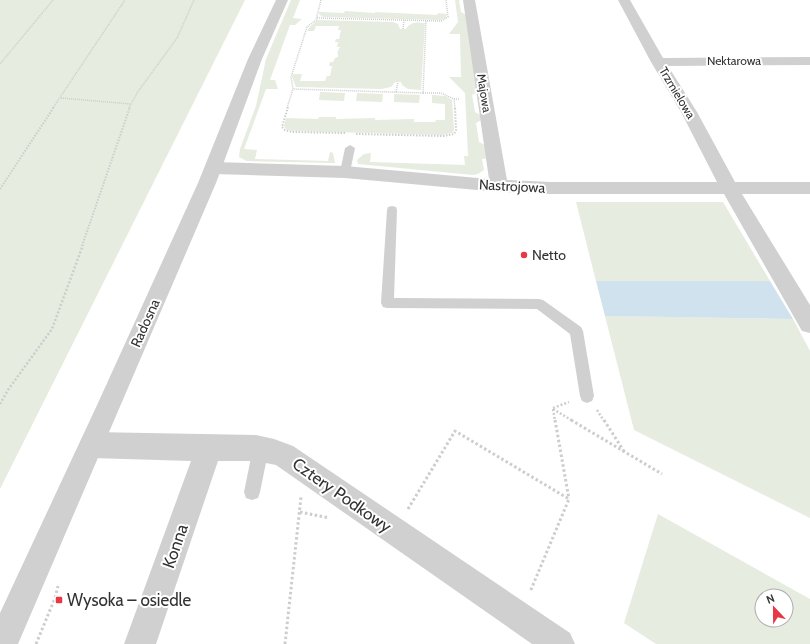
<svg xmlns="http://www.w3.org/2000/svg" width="810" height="644" font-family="Cabin,sans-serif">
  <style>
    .green { fill: #e6ecdf; fill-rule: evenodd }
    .water { fill: #cfe2ee }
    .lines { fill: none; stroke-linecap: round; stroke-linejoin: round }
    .path-far3 { stroke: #cdcdcd; stroke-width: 1.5; stroke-dasharray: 1 1; stroke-linecap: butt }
    .path-far2 { stroke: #cdcdcd; stroke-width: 2; stroke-dasharray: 1.5 1.5; stroke-linecap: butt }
    .path-far1 { stroke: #cdcdcd; stroke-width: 2.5; stroke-dasharray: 2 2; stroke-linecap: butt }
    .path { stroke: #cdcdcd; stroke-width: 3; stroke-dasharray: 2.5 2.5; stroke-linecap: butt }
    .service { fill: #d0d0d0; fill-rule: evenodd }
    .minor { fill: #d0d0d0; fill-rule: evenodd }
    .tertiary { fill: #d0d0d0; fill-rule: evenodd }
    .poi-dot { fill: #e63946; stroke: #fff; stroke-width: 1.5 }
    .labels { text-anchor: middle; stroke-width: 4; stroke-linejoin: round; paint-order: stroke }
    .far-street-label { font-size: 12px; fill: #333; stroke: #fff }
    .street-label { font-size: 14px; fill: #333; stroke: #fff }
    .poi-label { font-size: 14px; fill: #333; stroke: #fff; text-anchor: start }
    .near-street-label { font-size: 17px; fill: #333; stroke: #fff }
    .near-poi-label { font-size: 17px; fill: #333; stroke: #fff; text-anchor: start }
  </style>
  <rect width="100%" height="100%" fill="#fff"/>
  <!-- green -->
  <g class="green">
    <path d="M0 0H245L0 489Z"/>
    <path d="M291 0H300L293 18 302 19 295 25H290L270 80H275L278 89H266L244 149 257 150 255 159 328 161 330 152 333 153 335 163 247 161 239 157 240 149 256 106 266 59Z"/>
    <path d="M455 0H460L459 1 461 12 466 15 477 92 472 95 475 112 480 115 481 120 476 123 479 142 485 145 488 158 482 159 484 170 478 174 473 175 358 164 357 160 364 154 371 153 370 162 465 165 464 156H468L465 93 449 77H461L460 34H449L458 22Z"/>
    <path d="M345 11 375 13V12L437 15 438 13 447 14 446 18 440 20 323 17 319 14V12L344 13Z"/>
    <path d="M317 20 393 22 398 24 400 29H406C410 22 417 22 425 23L421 90 408 89 402 85 401 82H395L391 87 381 89 296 87 292 77 293 74H302L300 81H325L327 76H330L332 66H329L330 62H333L335 58 338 57V53H337L340 47H337L338 42H335L336 39H339L341 30H338L339 26H316L314 31H307L309 28Z"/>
    <path d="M320 92 345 93 344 101 319 100Z"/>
    <path d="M357 93 383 94 382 102 356 101Z"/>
    <path d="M394 94 420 95 419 103 394 102Z"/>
    <path d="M432 95 446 96 452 100 454 130 452 133 442 135 292 131 286 129 284 126 286 118 318 119 319 117H336V119L375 118V120L414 119V122H435L436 120H445V104L432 103Z"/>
    <path d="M576 202H723L770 281H596Z"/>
    <path d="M605 316 793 319 810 351V518L634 430Z"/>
    <path d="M658 514 810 599V644H656L624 623ZM762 596H786V620H762Z"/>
  </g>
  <!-- water -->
  <path class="water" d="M596 281H770L793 319 605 316Z"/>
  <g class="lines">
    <!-- path-far3 -->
    <g class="path-far3">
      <path d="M321 0 316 20 307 27 291 77 293 89 423 93 426 21"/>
      <path d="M317 18 441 21 448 17 446 0"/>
      <path d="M403 29 404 20"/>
      <path d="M0 64 53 0"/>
      <path d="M396 92 398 82"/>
      <path d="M423 93H441L454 99 455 108"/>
      <path d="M61 98 131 104"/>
      <path d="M454 99H459"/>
      <path d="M53 108 125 0"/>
      <path d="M129 108 137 93 177 38 194 0"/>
      <path d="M287 108 293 89"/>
    </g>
    <!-- path-far2 -->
    <g class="path-far2">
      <path d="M288 107 282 127 285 130 292 132 345 133"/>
      <path d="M356 134 443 136 454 134 456 130 455 107"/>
      <path d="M0 189 54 107"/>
      <path d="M82 246 130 107"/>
    </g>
    <!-- path-far1 -->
    <g class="path-far1">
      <path d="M0 404 8 390 52 329 83 245"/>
      <path d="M553 408 569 402"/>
      <path d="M553 409 573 421"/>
      <path d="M553 409 555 421"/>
      <path d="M597 410 604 421"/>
    </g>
    <!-- path -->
    <g class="path">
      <path d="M555 420 569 499"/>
      <path d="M571 420 662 474"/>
      <path d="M604 420 625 453"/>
      <path d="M408 509 455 431 569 499 530 592"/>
      <path d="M300 512 329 518"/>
      <path d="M36 644 55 598 58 586"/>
      <path d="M285 644 301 497"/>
    </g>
    <!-- service -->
    <g class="service">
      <path d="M350 145 355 148 350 172 345 175 340 172 345 148Z"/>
      <path d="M392 206 396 207 397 210 394 298 539 299 543 300 581 327 583 331 594 396 592 401 587 403 582 401 580 396 570 334 537 309 387 308 383 307 381 303 387 210 388 207Z"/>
      <path d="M261 440 266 443 269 448 260 492 258 498 252 500 246 498 244 492 253 448 256 443Z"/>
    </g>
    <!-- minor -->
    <g class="minor">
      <path d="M463 0H475L507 180 550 182H717L681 112 651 62 618 0H630L663 58 810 57V65L668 66 697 112 735 182H810V194H742L810 305V333L802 331 724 194H550L499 192 345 178 214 174 208 172 205 168 208 164 214 162 345 166 489 179Z"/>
      <path d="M92 432 256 435 274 439 293 446 570 633 575 644H532L276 465 256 461H218L156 644H124L191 461 92 458 83 454 79 445 83 436Z"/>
    </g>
    <!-- tertiary -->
    <path class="tertiary" d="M276 0H288L262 59 216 183 18 644H0V613L98 403 198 183 248 59Z"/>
  </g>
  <!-- markers -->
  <g class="poi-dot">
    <circle cx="524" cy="255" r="4"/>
    <rect x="55" y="596" width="8" height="8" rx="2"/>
  </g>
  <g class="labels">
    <!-- far-street labels -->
    <g class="far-street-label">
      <text x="734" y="65">Nektarowa</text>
      <text transform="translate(484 93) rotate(81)" y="4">Majowa</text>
      <text transform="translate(677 93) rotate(59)" y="4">Trzmielowa</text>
    </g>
    <!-- street labels -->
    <g class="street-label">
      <text transform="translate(512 186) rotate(3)" y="5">Nastrojowa</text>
      <text transform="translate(145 323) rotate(-66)" y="5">Radosna</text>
    </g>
    <!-- poi labels -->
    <g class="poi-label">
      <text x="532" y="260">Netto</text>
    </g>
    <!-- near-street labels -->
    <g class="near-street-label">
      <text transform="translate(342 495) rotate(35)" y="6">Cztery Podkowy</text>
      <text transform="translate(175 546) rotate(-71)" y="6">Konna</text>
    </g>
    <!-- near-poi labels -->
    <g class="near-poi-label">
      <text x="67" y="606">Wysoka – osiedle</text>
    </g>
  </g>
  <!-- north arrow -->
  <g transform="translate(774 608) rotate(338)"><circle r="19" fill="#ffffff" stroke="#adadad"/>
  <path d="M0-3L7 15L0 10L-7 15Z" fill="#e63946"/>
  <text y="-6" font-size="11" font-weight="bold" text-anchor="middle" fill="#333333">N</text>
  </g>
</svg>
